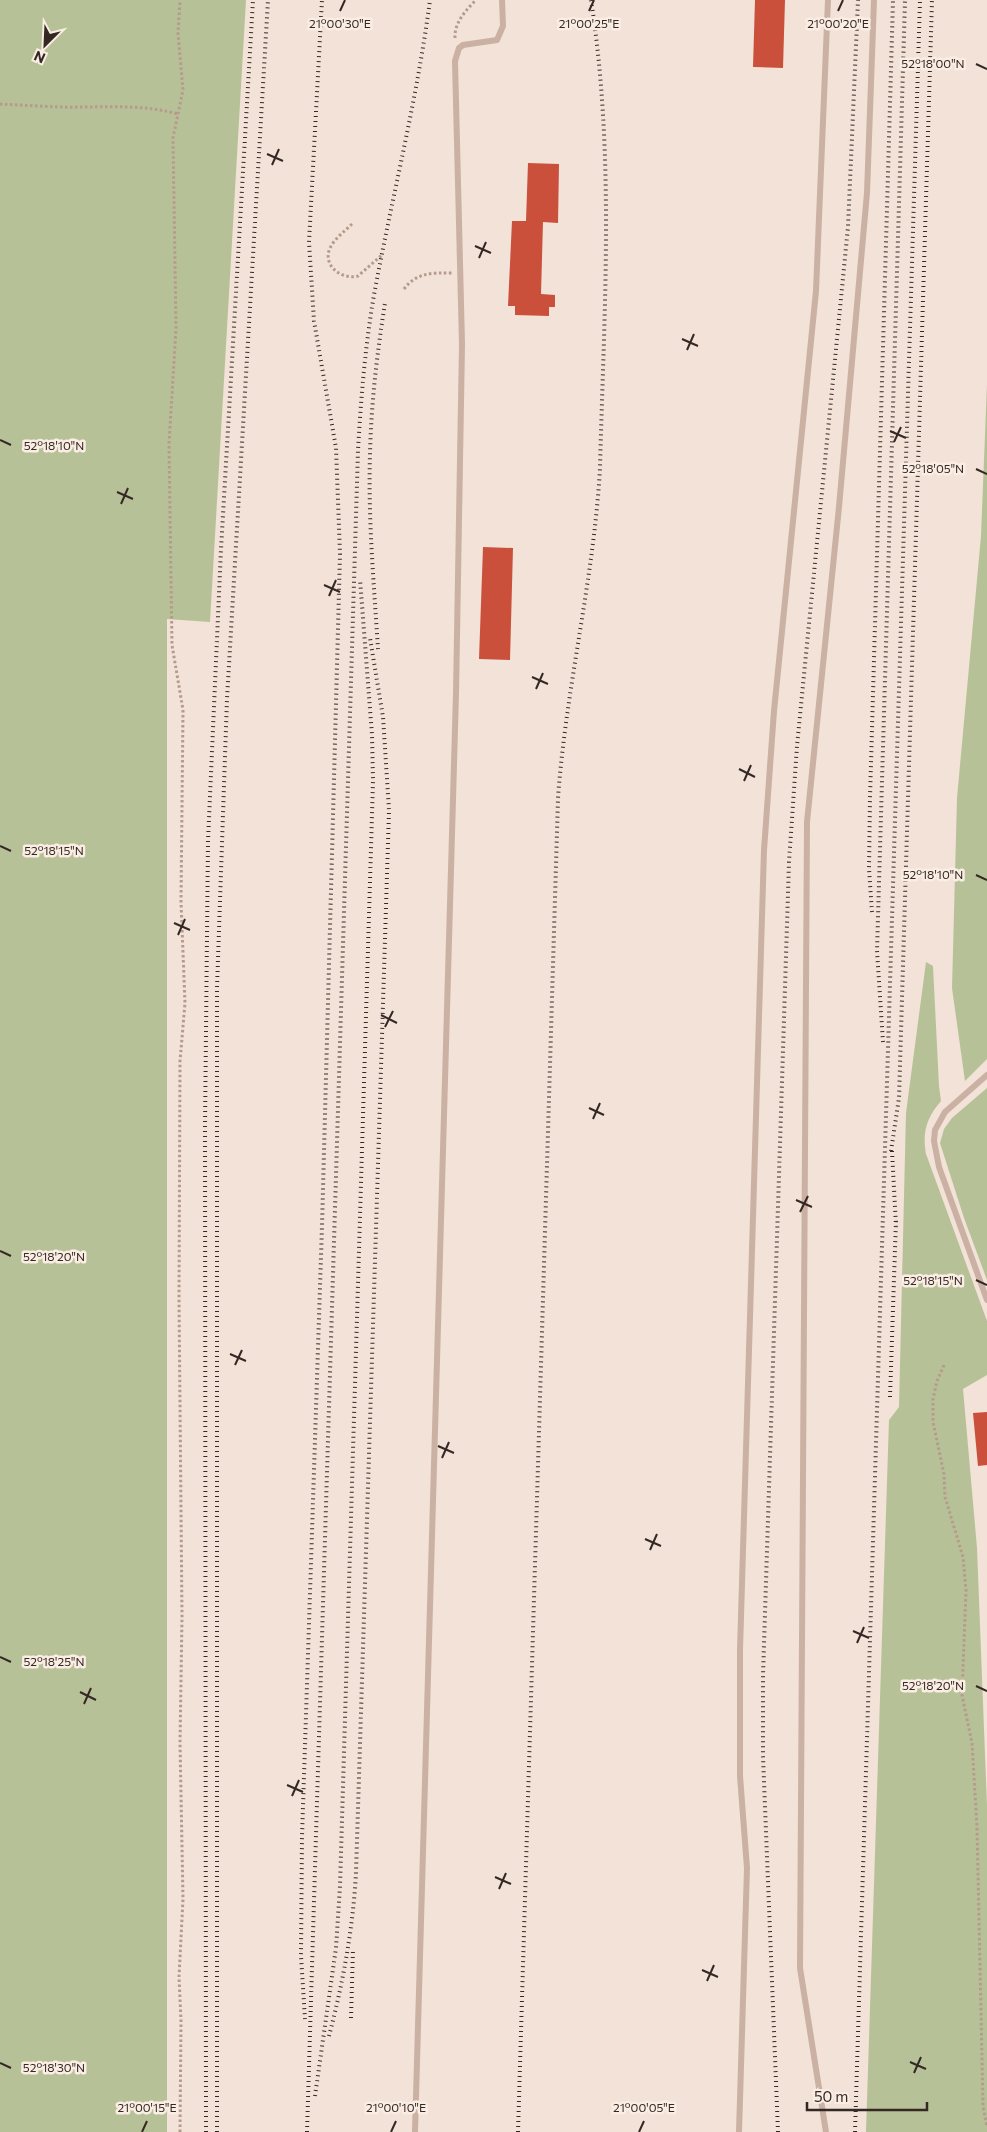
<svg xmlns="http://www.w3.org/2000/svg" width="987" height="2132" font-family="Commissioner,sans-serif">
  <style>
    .green { fill: #b7c197 }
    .building { fill: #cb503c }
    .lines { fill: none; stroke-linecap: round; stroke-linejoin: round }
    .path { stroke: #b69a8d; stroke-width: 3; stroke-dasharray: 2.5 2.5; stroke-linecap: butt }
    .service { stroke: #cab1a3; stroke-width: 6 }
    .rail { stroke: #342825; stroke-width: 4; stroke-dasharray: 1 4; stroke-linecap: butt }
    .ticks { fill: none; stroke: #342825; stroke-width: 2 }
    .ticks-label { font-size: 12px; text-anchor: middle; fill: #342825; stroke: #faede3; stroke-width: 5; stroke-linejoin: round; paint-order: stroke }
  </style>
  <rect width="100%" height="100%" fill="#f2e2d7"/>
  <!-- green -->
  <g class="green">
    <path d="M0 0H246L210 622 167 619V2132H0Z"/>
    <path d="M987 384V1059L965 1081 952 988 957 798 981 536Z"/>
    <path d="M926 962 933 966 939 1086 941 1101C927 1117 922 1132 926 1154L987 1321V1375L963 1389 977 1548 987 1806V2132H866L889 1420 899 1407 906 1113Z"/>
    <path d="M987 1088V1280L964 1218 940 1143 944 1129 952 1118Z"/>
  </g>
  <!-- building -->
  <g class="building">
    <path d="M755 0H785L783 68 753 67Z"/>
    <path d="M528 163 559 164 558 223 543 222 541 294 555 295V307H549V316L515 315V306H508L512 221H526Z"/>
    <path d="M483 547 513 548 510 660 479 659Z"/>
    <path d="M987 1412V1465L978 1466 973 1413Z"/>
  </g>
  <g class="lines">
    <!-- path -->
    <g class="path">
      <path d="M455 38C454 23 466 10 476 0"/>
      <path d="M0 104C19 105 39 106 58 107 99 108 138 103 178 114"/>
      <path d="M352 224C345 231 334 239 330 248 322 266 342 280 358 276L382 255"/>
      <path d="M404 289C417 272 432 273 452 273"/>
      <path d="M944 1365 937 1381 933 1399V1422L944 1474 945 1497 963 1557 966 1591 962 1695 972 1743 977 1827 983 2106 987 2127"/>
      <path d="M180 2132 181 2021 179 1977 183 1899 180 1743 182 1617 179 1299 180 1061 185 1003 181 902 183 710 172 645 169 444 176 328 173 138 183 90 178 33 180 0"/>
    </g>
    <!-- service -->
    <g class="service">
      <path d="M987 1075 945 1112 935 1130 934 1141 939 1167 987 1300"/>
      <path d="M415 2132 456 694 462 344 455 61 459 48 463 45 497 40 503 26 502 0"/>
      <path d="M739 2132 747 1868 740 1776V1650L764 850 774 711 816 291 828 0"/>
      <path d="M826 2132 800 1968 807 822 839 507 867 193 874 0"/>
    </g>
    <!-- rail -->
    <g class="rail">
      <path d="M378 649C374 585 368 520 370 455 371 404 377 354 385 303"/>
      <path d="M872 912 869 869 870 798 893 0"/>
      <path d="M883 1042 877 951 905 0"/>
      <path d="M891 1151 899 1098 932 0"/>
      <path d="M892 1151 896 1226"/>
      <path d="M890 1397 896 1220"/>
      <path d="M351 2018 353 1948"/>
      <path d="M305 2019 301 1956 302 1837 322 1226 340 554 336 448 314 321 309 242 322 0"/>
      <path d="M329 2036C343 1983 353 1928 356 1873L389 810 383 717 370 638"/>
      <path d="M315 2096 336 1948 340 1886 373 781 372 735 360 579"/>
      <path d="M206 2132 205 1127 208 841 221 549 253 0"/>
      <path d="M217 2132V988L227 699 268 0"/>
      <path d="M307 2132 358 450C361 398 365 347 374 295 392 197 417 100 430 0"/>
      <path d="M518 2132 558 798C566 687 594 578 600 468 604 311 615 155 591 0"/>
      <path d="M778 2132 763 1756V1676L789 862 797 746 848 227 858 0"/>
      <path d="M855 2132 920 0"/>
    </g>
  </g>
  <!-- ticks -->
  <path class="ticks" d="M340 11 345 0M589 11 594 0M838 11 843 0M976 64 987 69M267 154 283 161M272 165 279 149M475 246 491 253M479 258 486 242M682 339 698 346M687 350 694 334M890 431 906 438M0 440 11 445M894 442 901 427M976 469 987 474M117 492 133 499M121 504 128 488M324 585 340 592M329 596 336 580M532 677 548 684M536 689 543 673M739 769 755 777M744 781 751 765M0 846 11 851M976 875 987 880M174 923 190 930M178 935 185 919M381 1015 397 1023M385 1027 393 1011M589 1108 604 1115M593 1119 600 1103M796 1200 812 1207M800 1212 808 1196M0 1251 11 1256M976 1280 987 1285M230 1354 246 1361M235 1365 242 1350M438 1446 454 1453M442 1458 449 1442M645 1539 661 1546M650 1550 657 1534M853 1631 869 1638M857 1643 864 1627M0 1657 11 1662M976 1686 987 1691M80 1692 96 1700M84 1704 91 1688M287 1785 303 1792M292 1796 299 1780M495 1877 511 1884M499 1889 506 1873M702 1970 718 1977M707 1981 714 1965M910 2062 926 2069M0 2063 11 2068M914 2073 921 2057M142 2132 147 2121M391 2132 396 2121M639 2132 644 2121"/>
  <g class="ticks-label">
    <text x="589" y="28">21°00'25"E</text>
    <text x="838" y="28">21°00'20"E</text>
    <text x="340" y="28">21°00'30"E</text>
    <text x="933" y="68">52°18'00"N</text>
    <text x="54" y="450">52°18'10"N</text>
    <text x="933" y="473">52°18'05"N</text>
    <text x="54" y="855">52°18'15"N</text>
    <text x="933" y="879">52°18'10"N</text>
    <text x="54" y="1261">52°18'20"N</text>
    <text x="933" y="1285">52°18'15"N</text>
    <text x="54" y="1666">52°18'25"N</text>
    <text x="933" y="1690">52°18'20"N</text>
    <text x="54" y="2072">52°18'30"N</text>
    <text x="147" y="2112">21°00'15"E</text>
    <text x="396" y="2112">21°00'10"E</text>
    <text x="644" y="2112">21°00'05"E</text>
  </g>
  <!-- north arrow -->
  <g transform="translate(45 45) rotate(204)" stroke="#faede3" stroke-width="4" paint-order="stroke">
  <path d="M0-4L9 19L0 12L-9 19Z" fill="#342825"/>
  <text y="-8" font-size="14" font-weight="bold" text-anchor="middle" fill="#342825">N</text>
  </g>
  <!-- scale -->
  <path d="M807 2102v8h120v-8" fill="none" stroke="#342825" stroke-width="2.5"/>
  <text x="814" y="2102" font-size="15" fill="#342825" stroke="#faede3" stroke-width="4" paint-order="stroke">50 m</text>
</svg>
